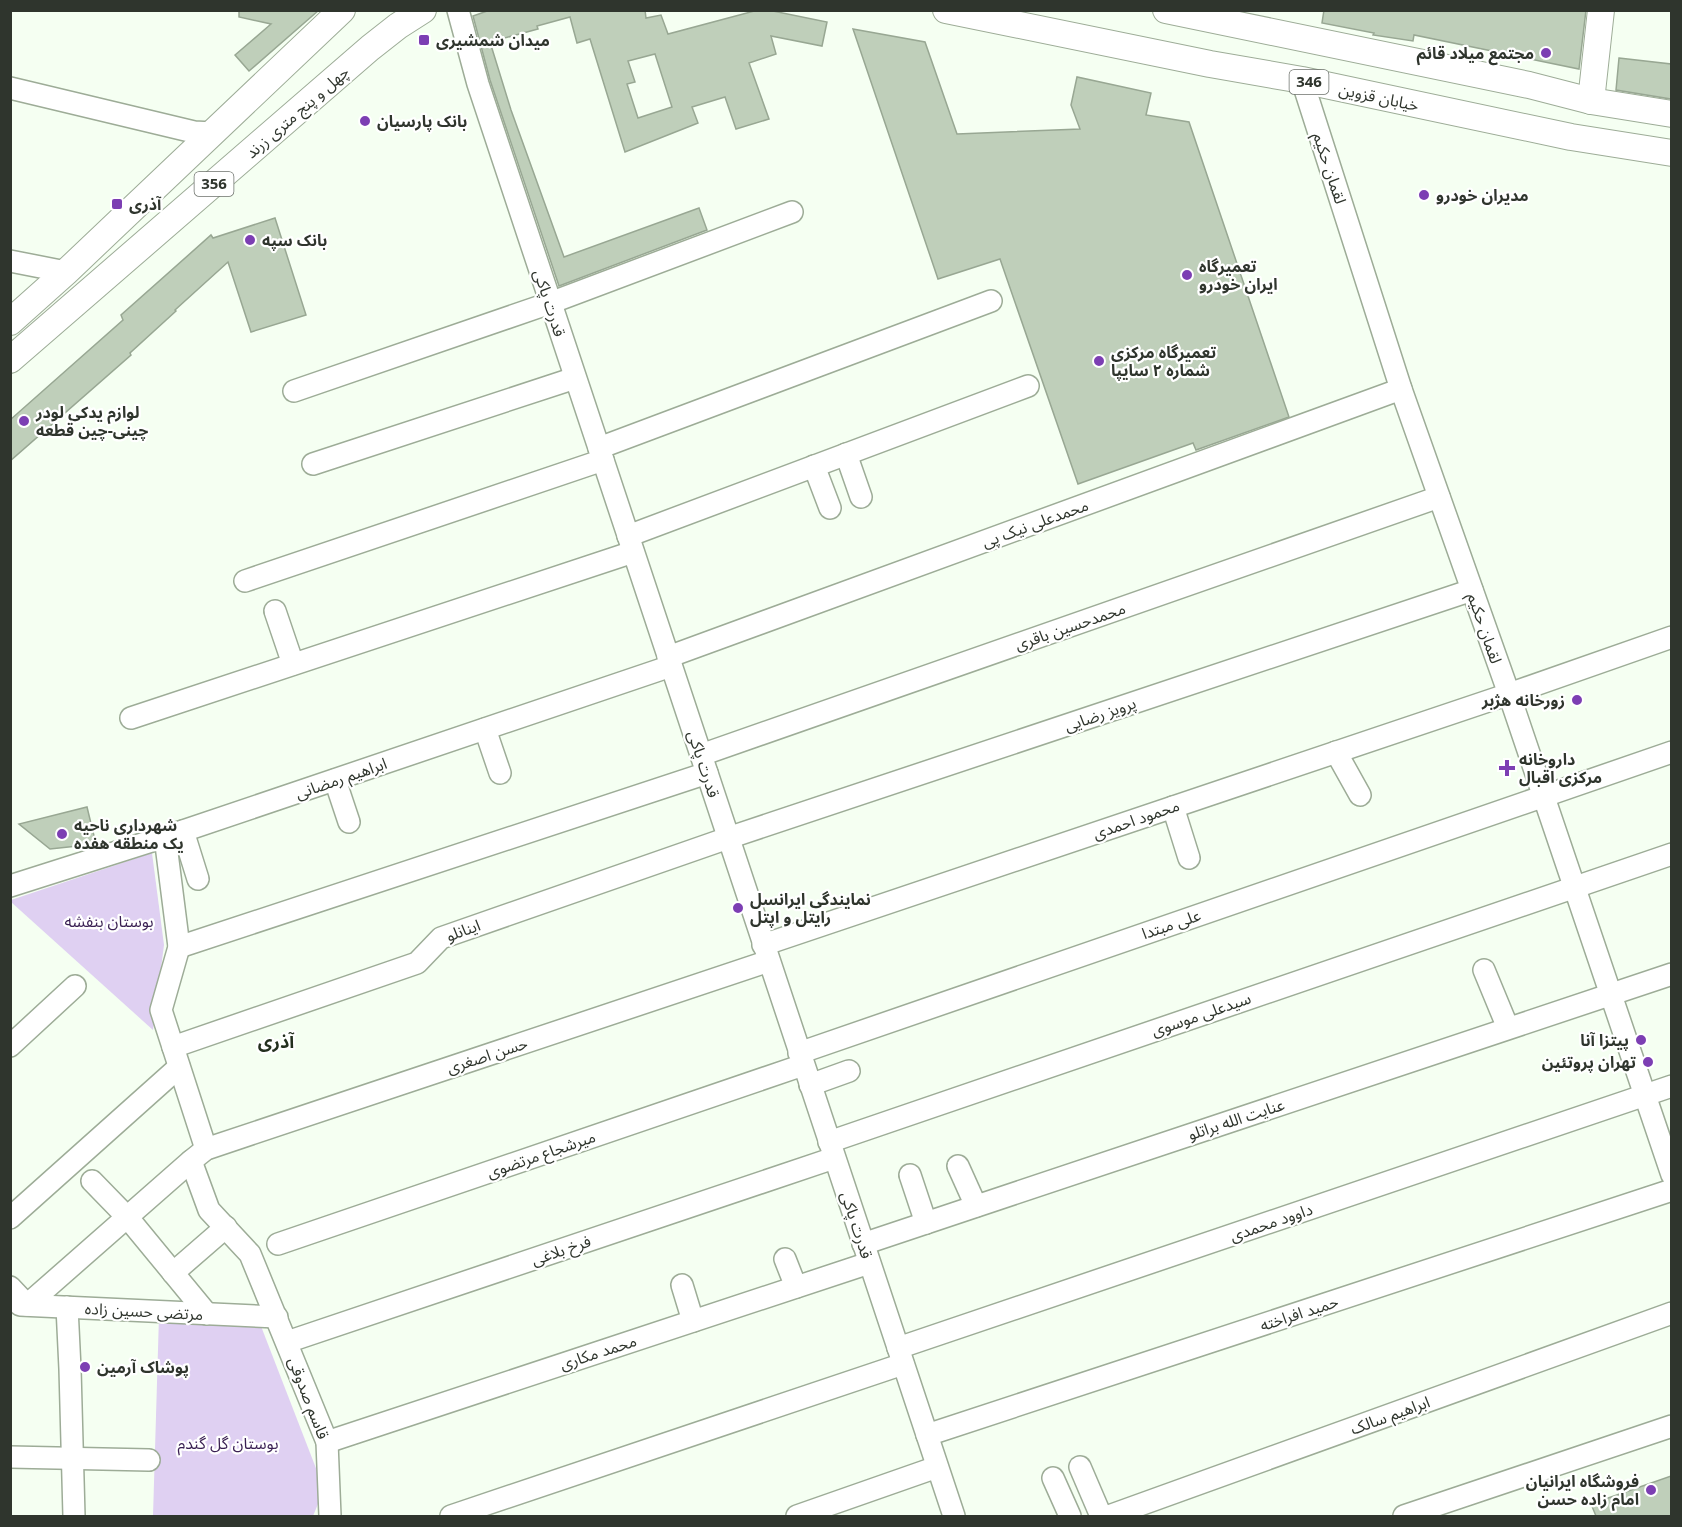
<svg xmlns="http://www.w3.org/2000/svg" width="1682" height="1527" font-family="'Open Sans','Noto Sans Arabic',sans-serif">
  <style>
    .green { fill: #dfd0f2 }
    .building { fill: #bfcfba; stroke: #98a793; stroke-width: 1.5; fill-rule: evenodd }
    .lines { fill: none; stroke-linecap: round; stroke-linejoin: round }
    .minor-casing { stroke: #9dac97; stroke-width: 24 }
    .major-casing { stroke: #9dac97; stroke-width: 28 }
    .minor { stroke: #fff; stroke-width: 21 }
    .major { stroke: #fff; stroke-width: 26 }
    .poi-dot { fill: #7c3eb3; stroke: #fff; stroke-width: 2 }
    .labels { text-anchor: middle; stroke-width: 4.5; stroke-linejoin: round; paint-order: stroke }
    .shield { fill: #fff; stroke: #6d726c; stroke-width: 1.5 }
    .shield-label { font-size: 15px; font-weight: bold; fill: #2f352d }
    .poi-label { font-size: 16px; font-weight: bold; fill: #2f352d; stroke: #fff; text-anchor: start }
    .street-label { font-size: 16px; fill: #2f352d; stroke: #fff }
    .park-label { font-size: 16px; fill: #391f52; stroke: #fff }
    .neighbourhood-label { font-size: 18px; font-weight: bold; fill: #232f1e; stroke: #fff }
  </style>
  <rect width="100%" height="100%" fill="#f5fff2"/>
  <!-- green -->
  <g class="green">
    <path d="M152 853 164 945 153 1030 11 902V900Z"/>
    <path d="M159 1316 259 1321 319 1476 318 1504 313 1516H153Z"/>
  </g>
  <!-- building -->
  <g class="building">
    <path d="M239 10H319L249 71 235 55 271 24 239 17Z"/>
    <path d="M490 10H645L646 18 661 15 668 34 758 10H768L827 22 822 46 771 36 776 54 749 63 769 119 736 129 725 97 692 107 698 123 625 152 590 39 577 43 570 17 537 26 538 29 490 42 511 110 564 257 699 208 707 230 559 286 490 80 473 16ZM655 54 672 107 638 118 627 84 635 82 628 61Z"/>
    <path d="M1324 10H1586L1579 69 1414 35 1413 41 1373 35 1374 33 1322 23Z"/>
    <path d="M853 29 925 42 957 134 1080 129 1071 105 1077 77 1151 93 1146 115 1189 122 1289 417 1196 450 1193 443 1078 484 1000 259 938 279Z"/>
    <path d="M1619 58 1671 64V99L1616 90Z"/>
    <path d="M275 218 306 315 251 332 228 262 175 310 176 311 130 353 131 355 10 461V420L123 320 121 315 211 235 213 238Z"/>
    <path d="M87 807 96 844 50 849 19 824Z"/>
    <path d="M1671 1476V1516H1596L1591 1504Z"/>
  </g>
  <g class="lines">
    <!-- minor casing -->
    <g class="minor-casing">
      <g id="minor">
        <path d="M458 10 478 84 954 1516"/>
        <path d="M1302 80 1401 389 1509 694 1672 1175"/>
        <path d="M10 88 194 132 213 133"/>
        <path d="M10 261 66 272"/>
        <path d="M294 391 550 303 792 212"/>
        <path d="M599 448 991 301"/>
        <path d="M846 454 861 497"/>
        <path d="M313 464 575 378"/>
        <path d="M814 466 830 508"/>
        <path d="M628 536 1028 386"/>
        <path d="M245 581 603 460"/>
        <path d="M275 611 293 664"/>
        <path d="M668 657 1401 389"/>
        <path d="M131 718 633 552"/>
        <path d="M485 729 500 773"/>
        <path d="M1336 752 1360 795"/>
        <path d="M701 755 1439 497"/>
        <path d="M335 780 349 822"/>
        <path d="M1173 807 1189 858"/>
        <path d="M183 831 198 879"/>
        <path d="M165 837 179 947 161 1010 206 1149"/>
        <path d="M10 886 183 831 671 666"/>
        <path d="M763 945 1509 694 1672 637"/>
        <path d="M179 947 707 773"/>
        <path d="M1484 970 1508 1028"/>
        <path d="M10 1046 75 986"/>
        <path d="M173 1047 417 963 441 938 728 838 1472 590"/>
        <path d="M799 1053 1672 752"/>
        <path d="M810 1085 849 1071"/>
        <path d="M829 1142 1672 854"/>
        <path d="M191 1161 209 1210 250 1254 327 1442 330 1516"/>
        <path d="M958 1166 976 1206"/>
        <path d="M910 1175 926 1223"/>
        <path d="M92 1181 128 1218 207 1314"/>
        <path d="M10 1218 179 1067"/>
        <path d="M278 1244 803 1065"/>
        <path d="M863 1244 1672 974"/>
        <path d="M785 1259 796 1287"/>
        <path d="M173 1273 226 1227"/>
        <path d="M682 1285 693 1321"/>
        <path d="M10 1287 27 1305 191 1161 206 1149 769 961"/>
        <path d="M20 1305 277 1317"/>
        <path d="M67 1307 70 1369 74 1516"/>
        <path d="M287 1342 834 1158"/>
        <path d="M898 1348 1672 1086"/>
        <path d="M927 1435 1672 1190"/>
        <path d="M327 1442 869 1263"/>
        <path d="M10 1457 149 1460"/>
        <path d="M1080 1467 1101 1516"/>
        <path d="M1053 1478 1070 1516"/>
        <path d="M451 1516 903 1364"/>
        <path d="M797 1516 937 1467"/>
        <path d="M1109 1516 1672 1313"/>
        <path d="M1404 1516 1672 1426"/>
      </g>
    </g>
    <!-- major casing -->
    <g class="major-casing">
      <g id="major">
        <path d="M946 10 1210 64 1302 80 1571 137 1672 153"/>
        <path d="M1166 10 1529 85 1591 101 1672 114"/>
        <path d="M1591 101 1601 10"/>
        <path d="M10 322 66 272 342 10"/>
        <path d="M10 360 370 48 398 26 423 10"/>
      </g>
    </g>
    <!-- minor -->
    <use href="#minor" class="minor"/>
    <!-- major -->
    <use href="#major" class="major"/>
  </g>
  <!-- markers -->
  <g class="poi-dot">
    <rect x="418" y="34" width="12" height="12" rx="3"/>
    <circle cx="1546" cy="53" r="6"/>
    <circle cx="365" cy="121" r="6"/>
    <circle cx="1424" cy="195" r="6"/>
    <rect x="111" y="198" width="12" height="12" rx="3"/>
    <circle cx="250" cy="240" r="6"/>
    <circle cx="1187" cy="275" r="6"/>
    <circle cx="1099" cy="361" r="6"/>
    <circle cx="24" cy="421" r="6"/>
    <circle cx="1577" cy="700" r="6"/>
    <path d="M1504 759h6v6h6v6h-6v6h-6v-6h-6v-6h6z"/>
    <circle cx="62" cy="834" r="6"/>
    <circle cx="738" cy="908" r="6"/>
    <circle cx="1641" cy="1040" r="6"/>
    <circle cx="1648" cy="1062" r="6"/>
    <circle cx="85" cy="1367" r="6"/>
    <circle cx="1651" cy="1490" r="6"/>
  </g>
  <g class="labels">
    <!-- shield labels -->
    <g class="shield">
      <rect x="1289.5" y="70" width="39" height="24" rx="4.5"/>
      <rect x="194.5" y="172" width="39" height="24" rx="4.5"/>
    </g>
    <g class="shield-label">
      <text x="1309" y="87">346</text>
      <text x="214" y="189">356</text>
    </g>
    <!-- poi labels -->
    <g class="poi-label">
      <text x="436" y="46">میدان شمشیری</text>
      <text x="1534" y="59" text-anchor="end">مجتمع میلاد قائم</text>
      <text x="377" y="127">بانک پارسیان</text>
      <text x="1436" y="201">مدیران خودرو</text>
      <text x="129" y="210">آذری</text>
      <text x="262" y="246">بانک سپه</text>
      <text x="1199" y="272">تعمیرگاه<tspan x="1199" dy="18">ایران خودرو</tspan></text>
      <text x="1111" y="358">تعمیرگاه مرکزی<tspan x="1111" dy="18">شماره ۲ سایپا</tspan></text>
      <text x="36" y="418">لوازم یدکی لودر<tspan x="36" dy="18">چینی-چین قطعه</tspan></text>
      <text x="1565" y="706" text-anchor="end">زورخانه هژبر</text>
      <text x="1519" y="765">داروخانه<tspan x="1519" dy="18">مرکزی اقبال</tspan></text>
      <text x="74" y="831">شهرداری ناحیه<tspan x="74" dy="18">یک منطقه هفده</tspan></text>
      <text x="750" y="905">نمایندگی ایرانسل<tspan x="750" dy="18">رایتل و اپتل</tspan></text>
      <text x="1629" y="1046" text-anchor="end">پیتزا آنا</text>
      <text x="1636" y="1068" text-anchor="end">تهران پروتئین</text>
      <text x="97" y="1373">پوشاک آرمین</text>
      <text x="1639" y="1487" text-anchor="end">فروشگاه ایرانیان<tspan x="1639" dy="18">امام زاده حسن</tspan></text>
    </g>
    <!-- street labels -->
    <g class="street-label">
      <text transform="translate(1379 97) rotate(12)" y="6">خیابان قزوین</text>
      <text transform="translate(297 112) rotate(-41)" y="6">چهل و پنج متری زرند</text>
      <text transform="translate(1330 168) rotate(72)" y="6">لقمان حکیم</text>
      <text transform="translate(550 303) rotate(72)" y="6">قدرت پاکی</text>
      <text transform="translate(1035 523) rotate(-20)" y="6">محمدعلی نیک پی</text>
      <text transform="translate(1070 626) rotate(-19)" y="6">محمدحسین باقری</text>
      <text transform="translate(1485 628) rotate(71)" y="6">لقمان حکیم</text>
      <text transform="translate(1100 714) rotate(-19)" y="6">پرویز رضایی</text>
      <text transform="translate(704 764) rotate(72)" y="6">قدرت پاکی</text>
      <text transform="translate(341 778) rotate(-19)" y="6">ابراهیم رمضانی</text>
      <text transform="translate(1136 819) rotate(-19)" y="6">محمود احمدی</text>
      <text transform="translate(1171 924) rotate(-19)" y="6">علی مبتدا</text>
      <text transform="translate(463 930) rotate(-20)" y="6">اینانلو</text>
      <text transform="translate(1201 1014) rotate(-19)" y="6">سیدعلی موسوی</text>
      <text transform="translate(487 1055) rotate(-18)" y="6">حسن اصغری</text>
      <text transform="translate(1236 1119) rotate(-18)" y="6">عنایت الله براتلو</text>
      <text transform="translate(541 1154) rotate(-19)" y="6">میرشجاع مرتضوی</text>
      <text transform="translate(1271 1222) rotate(-19)" y="6">داوود محمدی</text>
      <text transform="translate(857 1225) rotate(72)" y="6">قدرت پاکی</text>
      <text transform="translate(561 1250) rotate(-19)" y="6">فرخ بلاغی</text>
      <text transform="translate(144 1311) rotate(3)" y="6">مرتضی حسین زاده</text>
      <text transform="translate(1299 1313) rotate(-18)" y="6">حمید افراخته</text>
      <text transform="translate(598 1352) rotate(-18)" y="6">محمد مکاری</text>
      <text transform="translate(309 1398) rotate(69)" y="6">قاسم صدوقی</text>
      <text transform="translate(1390 1415) rotate(-20)" y="6">ابراهیم سالک</text>
    </g>
    <!-- park labels -->
    <g class="park-label">
      <text x="109" y="927">بوستان بنفشه</text>
      <text x="228" y="1449">بوستان گل گندم</text>
    </g>
    <!-- neighbourhood labels -->
    <g class="neighbourhood-label">
      <text x="276" y="1048">آذری</text>
    </g>
  </g>
  <!-- border -->
  <rect width="1682" height="1527" fill="none" stroke="#2f352d" stroke-width="24"/>
</svg>
